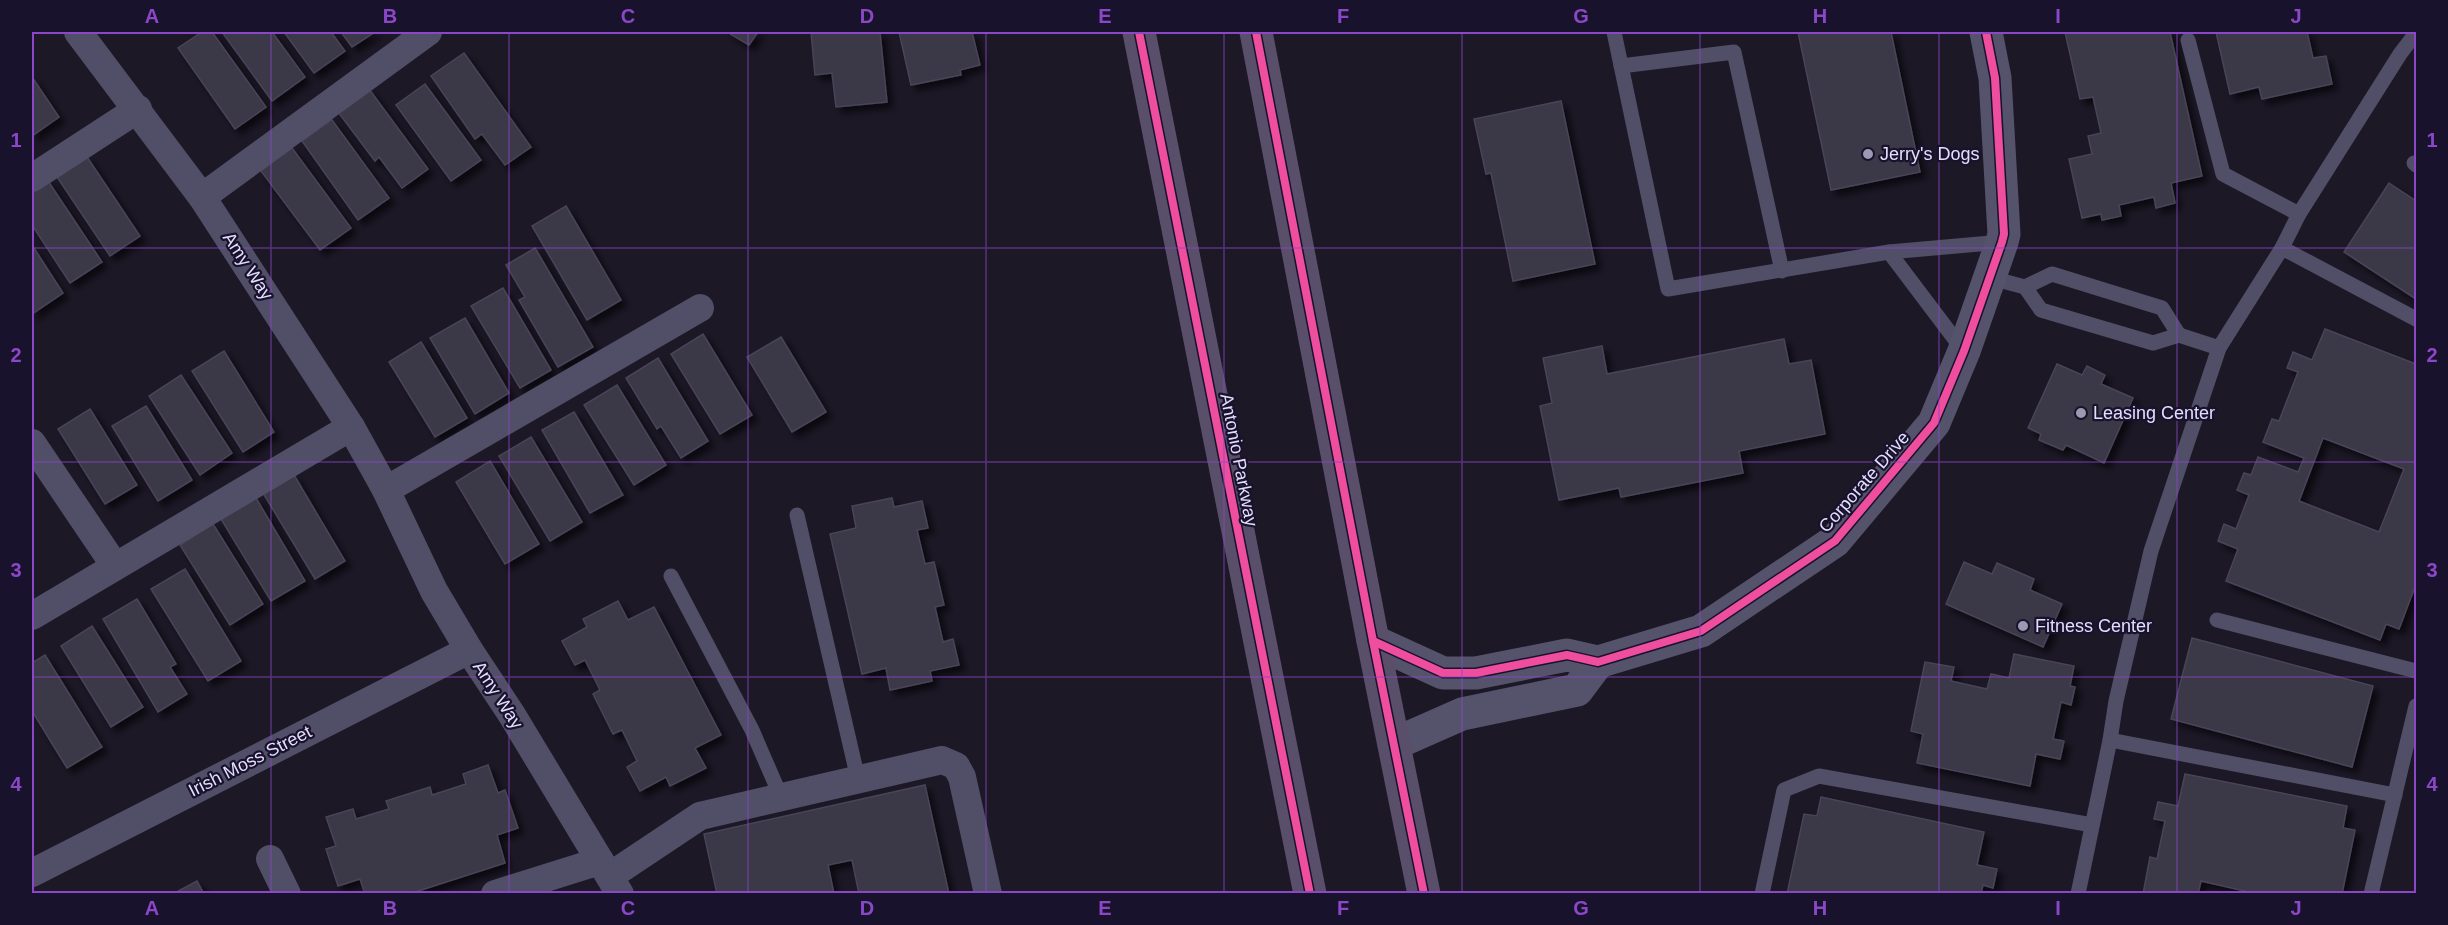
<svg xmlns="http://www.w3.org/2000/svg" width="2448" height="925" font-family="Helvetica,sans-serif">
  <style>
    .building { fill: #3b3747; stroke: #494458; stroke-width: 1.5; fill-rule: evenodd; filter: url(#shadow) }
    .lines { fill: none; stroke-linecap: round; stroke-linejoin: round }
    .lane { stroke: #514e67; stroke-width: 15 }
    .street { stroke: #514e67; stroke-width: 28 }
    .secondary { stroke: #55526c; stroke-width: 33 }
    .primary { stroke: #5a4f6b; stroke-width: 33 }
    .cycleway-casing { stroke: #18122c; stroke-width: 11 }
    .cycleway { stroke: #ef4d9e; stroke-width: 8 }
    .grid { fill: none; stroke: #8b47c8; stroke-width: 1.5; stroke-opacity: 0.55 }
    .poi-dot { fill: #9e99b2; stroke: #18122c; stroke-width: 2 }
    .labels { text-anchor: middle; stroke-width: 4.5; stroke-linejoin: round; paint-order: stroke }
    .poi-label { font-size: 18px; fill: #e4defe; stroke: #18122c; text-anchor: start }
    .street-label { font-size: 18px; fill: #e4defe; stroke: #18122c }
    .neatline { fill: none; stroke: #8b47c8; stroke-width: 2 }
    .grid-label { font-size: 20px; text-anchor: middle; font-weight: bold; fill: #8b47c8 }
  </style>
  <defs>
    <filter id="shadow"><feDropShadow dx="5.5" dy="5.5" stdDeviation="3" flood-color="#0009"/></filter>
  </defs>
  <rect width="100%" height="100%" fill="#1c1826"/>
  <!-- building -->
  <g class="building">
    <path d="M202 32H212L266 107 235 129 178 48Z"/>
    <path d="M222 32H272L305 77 272 101Z"/>
    <path d="M284 32H331L345 51 314 73Z"/>
    <path d="M341 32H375L352 47Z"/>
    <path d="M727 32H758L749 45Z"/>
    <path d="M811 32H880L887 102 836 107 832 73 815 75Z"/>
    <path d="M899 32H972L980 65 960 70 961 75 911 85Z"/>
    <path d="M1798 32H1891L1920 172 1831 190Z"/>
    <path d="M2065 32H2170L2202 176 2171 183 2175 203 2156 208 2154 197 2119 205 2121 216 2102 220 2101 214 2082 218 2069 159 2092 154 2088 136 2101 133 2093 97 2080 99Z"/>
    <path d="M2216 32H2307L2313 58 2326 56 2332 84 2262 99 2259 87 2230 94Z"/>
    <path d="M464 53 531 147 505 165 482 134 475 139 431 76Z"/>
    <path d="M32 77 59 117 32 136Z"/>
    <path d="M425 84 481 160 451 181 396 105Z"/>
    <path d="M369 89 428 169 402 188 379 157 375 161 338 112Z"/>
    <path d="M1561 101 1595 264 1513 281 1491 173 1486 174 1474 119Z"/>
    <path d="M332 120 389 198 358 220 302 141Z"/>
    <path d="M292 148 351 228 320 250 261 171Z"/>
    <path d="M87 157 140 236 110 256 57 177Z"/>
    <path d="M48 181 102 262 70 283 32 225V192Z"/>
    <path d="M2389 183 2416 201V299L2344 252Z"/>
    <path d="M566 206 621 300 587 320 532 226Z"/>
    <path d="M32 245 63 293 32 314Z"/>
    <path d="M535 248 593 347 558 367 519 300 525 297 506 265Z"/>
    <path d="M503 288 551 370 520 388 471 306Z"/>
    <path d="M465 318 509 393 475 414 430 338Z"/>
    <path d="M2325 329 2416 364V584L2399 629 2386 624 2380 640 2226 581 2238 549 2218 541 2224 524 2236 529 2249 495 2237 490 2244 473 2251 475 2258 457 2298 472 2304 458 2263 442 2272 419 2279 421 2298 372 2287 368 2293 352 2312 360ZM2323 438 2404 469 2379 532 2299 501Z"/>
    <path d="M703 334 752 415 720 434 671 354Z"/>
    <path d="M781 337 826 412 792 432 747 357Z"/>
    <path d="M1784 339 1789 364 1811 360 1825 434 1739 451 1743 473 1621 497 1619 488 1559 500 1540 406 1552 403 1543 358 1602 346 1607 374Z"/>
    <path d="M421 342 467 418 435 437 389 362Z"/>
    <path d="M224 351 274 432 243 452 192 371Z"/>
    <path d="M658 358 708 441 681 458 661 426 657 429 626 378Z"/>
    <path d="M2057 364 2082 375 2087 366 2105 375 2101 384 2133 398 2104 463 2066 445 2063 450 2039 440 2041 434 2028 428Z"/>
    <path d="M181 375 232 453 200 475 149 396Z"/>
    <path d="M617 385 666 465 634 485 584 405Z"/>
    <path d="M146 406 192 480 158 501 112 426Z"/>
    <path d="M90 409 137 485 105 504 58 429Z"/>
    <path d="M574 412 623 495 590 513 542 430Z"/>
    <path d="M531 437 582 522 550 541 499 456Z"/>
    <path d="M490 461 539 544 505 564 456 482Z"/>
    <path d="M294 475 345 561 315 579 263 493Z"/>
    <path d="M256 498 305 581 271 601 221 519Z"/>
    <path d="M892 498 894 507 922 501 928 528 917 530 925 564 934 562 944 605 935 607 943 642 953 639 959 665 930 671 932 681 890 690 886 668 862 674 830 534 856 528 852 506Z"/>
    <path d="M213 524 263 604 230 625 180 545Z"/>
    <path d="M1964 562 1992 574 1997 563 2034 579 2030 590 2062 604 2043 647 1946 604Z"/>
    <path d="M185 569 241 661 208 681 151 589Z"/>
    <path d="M137 599 176 664 170 667 187 694 158 712 103 619Z"/>
    <path d="M618 601 628 620 654 607 721 735 695 748 706 768 670 786 666 777 640 791 627 767 637 761 622 730 613 734 593 694 600 690 585 660 575 665 562 641 587 627 583 619Z"/>
    <path d="M92 626 143 707 111 727 61 646Z"/>
    <path d="M2192 638 2373 686 2352 767 2171 719Z"/>
    <path d="M2014 654 2074 666 2070 686 2075 687 2071 705 2061 702 2053 739 2064 741 2060 759 2036 754 2030 786 1917 763 1923 734 1911 731 1925 662 1954 667 1951 681 1987 689 1991 674 2009 678Z"/>
    <path d="M45 655 102 747 67 768 32 711V663Z"/>
    <path d="M488 765 498 793 505 790 518 828 497 835 505 863 409 894H365L360 879 338 886 326 849 336 846 326 817 353 809 356 819 389 809 386 801 430 787 432 795 466 784 463 774Z"/>
    <path d="M2185 774 2347 806 2343 828 2355 830 2342 894H2258L2201 881 2198 894H2143L2150 857 2157 859 2165 821 2154 819 2158 802 2178 806Z"/>
    <path d="M925 785 949 894H859L852 860 828 865 834 894H717L704 834Z"/>
    <path d="M1821 797 1984 832 1977 865 1997 869 1993 888 1983 885 1981 894H1787L1804 814 1817 816Z"/>
    <path d="M197 881 204 894H173Z"/>
  </g>
  <g class="lines">
    <!-- lane -->
    <g class="lane">
      <path d="M1614 32 1668 289 1889 252 2002 242"/>
      <path d="M2188 40 2223 174 2299 214"/>
      <path d="M1621 66 1734 52 1782 271"/>
      <path d="M2414 163 2416 165"/>
      <path d="M2282 248 2416 319"/>
      <path d="M1889 252 1963 350"/>
      <path d="M1991 278 2025 287 2052 274 2162 308 2179 335"/>
      <path d="M2025 287 2041 310 2153 343 2179 335 2219 348"/>
      <path d="M797 515 858 779"/>
      <path d="M671 576 752 730 781 797"/>
      <path d="M2217 620 2416 671"/>
      <path d="M2110 740 2395 795"/>
      <path d="M1762 894 1784 790 1819 776 2092 825"/>
      <path d="M2078 894 2110 740 2116 701 2151 551 2219 348 2282 248 2299 214 2400 54 2416 33"/>
      <path d="M2371 894 2416 706"/>
    </g>
    <!-- street -->
    <g class="street">
      <path d="M78 32 202 197 351 427 386 490 434 591 469 650 512 715 620 894"/>
      <path d="M32 178 138 109"/>
      <path d="M202 197 428 32"/>
      <path d="M32 443 115 566"/>
      <path d="M386 490 700 308"/>
      <path d="M32 616 351 427"/>
      <path d="M270 859 287 894"/>
      <path d="M32 873 469 650"/>
      <path d="M610 876 700 816 942 760 956 766 962 777 988 894"/>
      <path d="M495 894 600 861"/>
    </g>
    <!-- secondary -->
    <g class="secondary">
      <path d="M1373 641 1443 673H1476L1567 655 1598 662 1701 631 1835 541 1934 423 1964 351 2002 242 2004 234 1995 78 1986 32"/>
      <path d="M1394 744 1462 714 1577 690 1598 662"/>
    </g>
    <!-- primary -->
    <g class="primary">
      <path d="M1139 32 1310 894"/>
      <path d="M1256 32 1373 641 1424 894"/>
    </g>
    <!-- cycleway casing -->
    <g class="cycleway-casing">
      <g id="cycleway">
        <path d="M1139 32 1310 894"/>
        <path d="M1256 32 1373 641 1424 894"/>
        <path d="M1373 641 1443 673H1476L1567 655 1598 662 1701 631 1835 541 1934 423 1964 351 2002 242 2004 234 1995 78 1986 32"/>
      </g>
    </g>
    <!-- cycleway -->
    <use href="#cycleway" class="cycleway"/>
  </g>
  <!-- grid -->
  <path class="grid" d="M271 32V894M509 32V894M748 32V894M986 32V894M1224 32V894M1462 32V894M1700 32V894M1939 32V894M2177 32V894M32 248H2416M32 462H2416M32 677H2416"/>
  <!-- markers -->
  <g class="poi-dot">
    <circle cx="1868" cy="154" r="6"/>
    <circle cx="2081" cy="413" r="6"/>
    <circle cx="2023" cy="626" r="6"/>
  </g>
  <g class="labels">
    <!-- poi labels -->
    <g class="poi-label">
      <text x="1880" y="160">Jerry's Dogs</text>
      <text x="2093" y="419">Leasing Center</text>
      <text x="2035" y="632">Fitness Center</text>
    </g>
    <!-- street labels -->
    <g class="street-label">
      <text transform="translate(248 266) rotate(57)" y="6">Amy Way</text>
      <text transform="translate(1239 460) rotate(79)" y="6">Antonio Parkway</text>
      <text transform="translate(1864 482) rotate(-49)" y="6">Corporate Drive</text>
      <text transform="translate(498 695) rotate(57)" y="6">Amy Way</text>
      <text transform="translate(250 761) rotate(-27)" y="6">Irish Moss Street</text>
    </g>
  </g>
  <!-- border -->
  <rect width="2448" height="925" fill="none" stroke="#18122c" stroke-width="66"/>
  <rect x="33" y="33" width="2382" height="859" class="neatline"/>
  <g class="grid-label">
    <text x="152" y="23">A</text>
    <text x="390" y="23">B</text>
    <text x="628" y="23">C</text>
    <text x="867" y="23">D</text>
    <text x="1105" y="23">E</text>
    <text x="1343" y="23">F</text>
    <text x="1581" y="23">G</text>
    <text x="1820" y="23">H</text>
    <text x="2058" y="23">I</text>
    <text x="2296" y="23">J</text>
    <text x="16" y="147">1</text>
    <text x="2432" y="147">1</text>
    <text x="16" y="362">2</text>
    <text x="2432" y="362">2</text>
    <text x="16" y="577">3</text>
    <text x="2432" y="577">3</text>
    <text x="16" y="791">4</text>
    <text x="2432" y="791">4</text>
    <text x="152" y="915">A</text>
    <text x="390" y="915">B</text>
    <text x="628" y="915">C</text>
    <text x="867" y="915">D</text>
    <text x="1105" y="915">E</text>
    <text x="1343" y="915">F</text>
    <text x="1581" y="915">G</text>
    <text x="1820" y="915">H</text>
    <text x="2058" y="915">I</text>
    <text x="2296" y="915">J</text>
  </g>
</svg>
